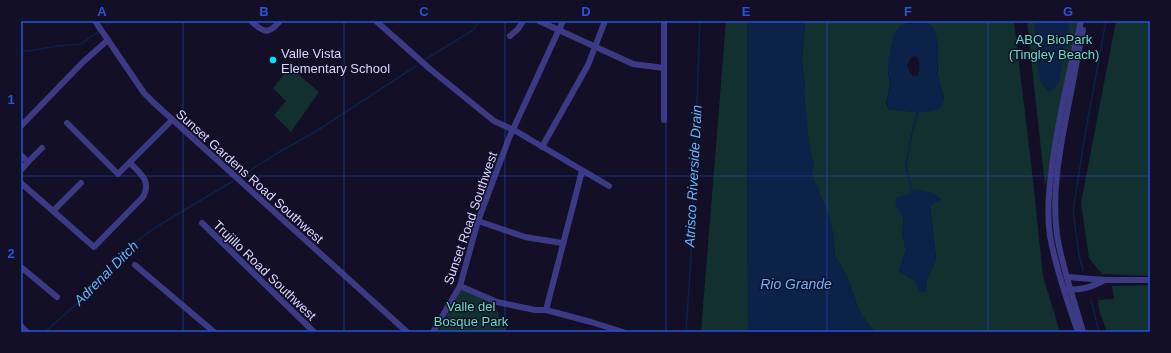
<svg xmlns="http://www.w3.org/2000/svg" width="1171" height="353" font-family="Arial,sans-serif">
  <style>
    .green { fill: #12302f; fill-rule: evenodd }
    .water { fill: #0c2248; fill-rule: evenodd }
    .lines { fill: none; stroke-linecap: round; stroke-linejoin: round }
    .stream { stroke: #0c2248; stroke-width: 1.5 }
    .minor { stroke: #3d3a85; stroke-width: 6 }
    .grid { fill: none; stroke: #2655da; stroke-width: 1; stroke-opacity: 0.55 }
    .poi-dot { fill: #00e5ff; stroke: #130f26; stroke-width: 1.5 }
    .labels { text-anchor: middle; stroke-width: 3; stroke-linejoin: round; paint-order: stroke }
    .park-label { font-size: 13px; fill: #5fe0c0; stroke: #130f26 }
    .poi-label { font-size: 13px; fill: #d9d4ff; stroke: #130f26; text-anchor: start }
    .street-label { font-size: 13px; fill: #d9d4ff; stroke: #130f26 }
    .water-label { font-size: 14px; font-style: italic; fill: #62b6ff; stroke: #130f26 }
    .neatline { fill: none; stroke: #2655da; stroke-width: 1.5 }
    .grid-label { font-size: 13px; text-anchor: middle; font-weight: bold; fill: #2655da }
  </style>
  <rect width="100%" height="100%" fill="#130f26"/>
  <!-- green -->
  <g class="green">
    <path d="M726 21H747L748 332H701Z"/>
    <path d="M805 21H1014L1033 180 1043 276 1060 332H875L860 313 847 277 835 255 833 233 811 172 812 168 814 167C807 142 806 116 804 91L805 88 802 61ZM923 22 934 29 938 49V76L944 98 930 111 912 112 889 109 886 103 890 85 888 71 906 23H918ZM912 192 941 199 930 205 936 259 927 280V290L920 292 915 281 899 271 906 250 902 233 904 218 910 194Z"/>
    <path d="M1027 21H1083L1082 38 1045 186Z"/>
    <path d="M1116 21H1150V276L1102 274 1089 258 1081 203Z"/>
    <path d="M290 67 319 92 291 132 274 115 286 101 273 88Z"/>
    <path d="M1150 285V332H1107L1099 310 1098 300 1114 299 1112 286Z"/>
    <path d="M461 289C470 293 489 299 495 307 501 315 499 324 508 332H438Z"/>
  </g>
  <!-- water -->
  <g class="water">
    <path d="M747 21H805L802 61 805 89 804 91C807 116 807 142 814 167L812 168 813 170 811 172 829 215 833 233 835 255 847 277 860 313 875 332H748Z"/>
    <path d="M1034 21H1070L1059 82 1053 90 1049 92 1042 85 1039 78Z"/>
    <path d="M923 22C944 24 936 61 938 76 939 85 949 99 940 108 932 115 900 111 889 109 884 99 890 95 890 85 891 80 888 75 888 70 888 59 892 35 899 27 905 21 915 25 923 22ZM916 56C921 62 919 69 918 76H914L911 74 907 66C909 61 910 57 916 56Z"/>
    <path d="M914 189 933 193 941 199 930 206 936 259 927 280V290L920 292 915 281 899 271 906 250 902 233 904 218 895 204 896 198 910 194Z"/>
  </g>
  <g class="lines">
    <!-- stream -->
    <g class="stream">
      <path d="M106 26 112 21"/>
      <path d="M21 50 28 51 58 46 81 44 98 32"/>
      <path d="M426 59 473 30 479 21"/>
      <path d="M241 176 281 151 315 132 416 66"/>
      <path d="M912 192 906 166 911 137 918 111"/>
      <path d="M1083 270 1079 255 1073 211 1085 135 1106 21"/>
      <path d="M1091 300 1099 332"/>
      <path d="M45 332 92 290 127 248 156 227 233 181"/>
      <path d="M686 332 691 258 700 21"/>
    </g>
    <!-- minor -->
    <g class="minor">
      <path d="M95 21 144 93 153 102 407 332"/>
      <path d="M251 21C264 33 268 35 280 21"/>
      <path d="M376 21 430 69 494 121 514 130 609 186"/>
      <path d="M539 21 633 64 664 68"/>
      <path d="M664 21V120"/>
      <path d="M510 36 518 29 523 21"/>
      <path d="M67 123 118 174 172 120"/>
      <path d="M21 126 83 62 108 40"/>
      <path d="M542 147 588 65 605 21"/>
      <path d="M21 155 28 162 21 170"/>
      <path d="M28 162 42 148"/>
      <path d="M21 183 94 247 143 197C152 181 140 173 130 163"/>
      <path d="M53 211 81 183"/>
      <path d="M478 221 525 237 562 243"/>
      <path d="M202 223 314 332"/>
      <path d="M135 265 214 332"/>
      <path d="M21 267 57 297"/>
      <path d="M1067 277 1105 280H1150"/>
      <path d="M460 286 497 302 535 310H546L591 322 623 332"/>
      <path d="M1068 289C1082 291 1093 286 1105 280"/>
      <path d="M546 310 582 171"/>
      <path d="M21 326 27 332"/>
      <path d="M433 332 460 286 478 221 509 138 563 21"/>
      <path d="M1078 332C1067 301 1056 269 1050 236 1046 208 1050 180 1054 152 1061 107 1071 64 1081 21"/>
      <path d="M1083 332C1074 300 1062 267 1057 235 1052 198 1058 160 1065 123 1071 92 1077 61 1083 30"/>
    </g>
  </g>
  <!-- grid -->
  <path class="grid" d="M183 21V332M344 21V332M505 21V332M666 21V332M827 21V332M988 21V332M21 176H1150"/>
  <!-- markers -->
  <circle class="poi-dot" cx="273" cy="60" r="4"/>
  <g class="labels">
    <!-- park labels -->
    <g class="park-label">
      <text x="1054" y="44">ABQ BioPark<tspan x="1054" dy="15">(Tingley Beach)</tspan></text>
      <text x="471" y="311">Valle del<tspan x="471" dy="15">Bosque Park</tspan></text>
    </g>
    <!-- poi labels -->
    <g class="poi-label">
      <text x="281" y="58">Valle Vista<tspan x="281" dy="15">Elementary School</tspan></text>
    </g>
    <!-- street labels -->
    <g class="street-label">
      <text transform="translate(250 176) rotate(42)" y="5">Sunset Gardens Road Southwest</text>
      <text transform="translate(470 218) rotate(-71)" y="5">Sunset Road Southwest</text>
      <text transform="translate(265 270) rotate(44)" y="5">Trujillo Road Southwest</text>
    </g>
    <!-- water labels -->
    <g class="water-label">
      <text transform="translate(693 176) rotate(-87)" y="5">Atrisco Riverside Drain</text>
      <text transform="translate(106 273) rotate(-45)" y="5">Adrenal Ditch</text>
      <text x="796" y="289">Rio Grande</text>
    </g>
  </g>
  <!-- border -->
  <rect width="1171" height="353" fill="none" stroke="#130f26" stroke-width="44"/>
  <rect x="22" y="22" width="1127" height="309" class="neatline"/>
  <g class="grid-label">
    <text x="102" y="16">A</text>
    <text x="264" y="16">B</text>
    <text x="424" y="16">C</text>
    <text x="586" y="16">D</text>
    <text x="746" y="16">E</text>
    <text x="908" y="16">F</text>
    <text x="1068" y="16">G</text>
    <text x="11" y="104">1</text>
    <text x="11" y="258">2</text>
  </g>
</svg>
